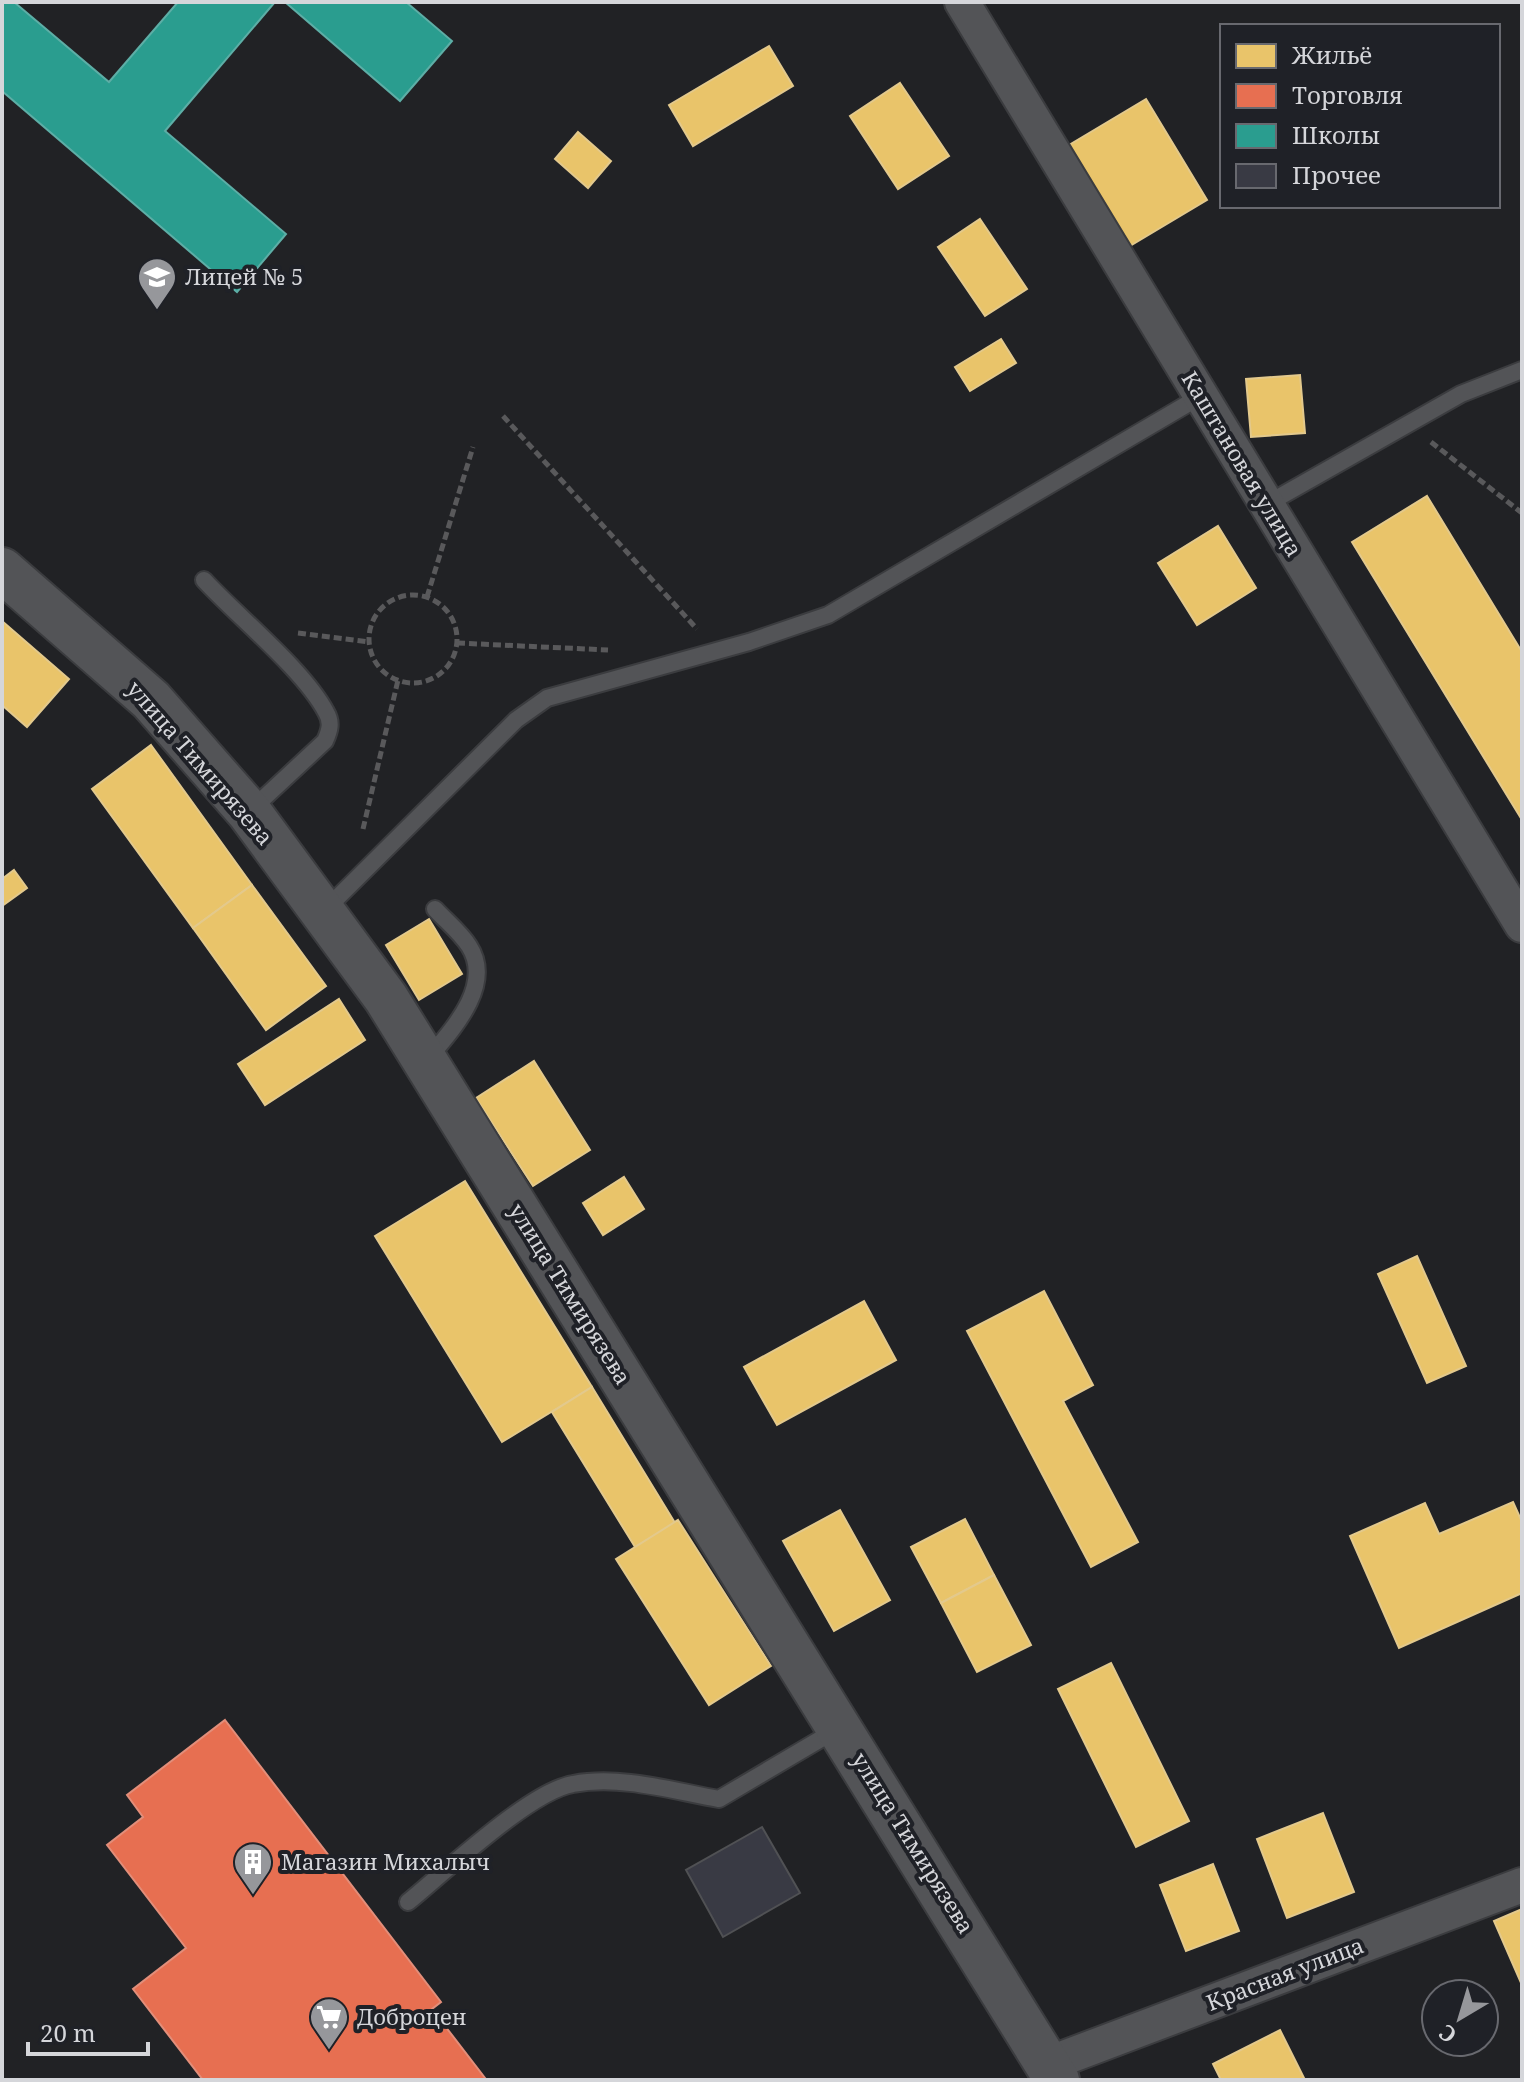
<svg xmlns="http://www.w3.org/2000/svg" width="1524" height="2082" font-family="'Noto Serif',serif">
  <style>
    .homes { fill: #e9c46a; stroke: #e3c98c; stroke-width: 2 }
    .shops { fill: #e76f51; stroke: #e28e7a; stroke-width: 2 }
    .schools { fill: #2a9d8f; stroke: #5daea6; stroke-width: 2 }
    .building { fill: #393a44; stroke: #505154; stroke-width: 2 }
    .lines { fill: none; stroke-linecap: round; stroke-linejoin: round }
    .lane-casing { stroke: #3b3c3f; stroke-width: 20 }
    .street-casing { stroke: #3b3c3f; stroke-width: 38 }
    .secondary-casing { stroke: #3b3c3f; stroke-width: 48 }
    .path { stroke: #59595b; stroke-width: 5; stroke-dasharray: 8 4; stroke-linecap: butt }
    .lane { stroke: #535457; stroke-width: 16 }
    .street { stroke: #535457; stroke-width: 34 }
    .secondary { stroke: #535457; stroke-width: 44 }
    .labels { text-anchor: middle; stroke-width: 8; stroke-linejoin: round; paint-order: stroke }
    .poi-label { font-size: 22px; fill: #d5d6da; stroke: #1f2127; text-anchor: start }
    .street-label { font-size: 22px; fill: #d5d6da; stroke: #1f2127 }
  </style>
  <rect width="100%" height="100%" fill="#212225"/>
  <!-- homes -->
  <g class="homes">
    <path d="M769 46 793 86 693 146 669 105Z"/>
    <path d="M900 83 949 156 898 189 850 116Z"/>
    <path d="M1146 99 1207 200 1130 246 1069 145Z"/>
    <path d="M578 132 611 161 588 188 555 159Z"/>
    <path d="M980 219 1027 289 985 316 938 247Z"/>
    <path d="M1001 339 1016 363 970 391 955 367Z"/>
    <path d="M1300 375 1305 433 1251 437 1246 379Z"/>
    <path d="M1427 496 1522 652V820L1352 542Z"/>
    <path d="M1218 526 1256 588 1197 625 1158 563Z"/>
    <path d="M2 621 69 679 27 727 2 705Z"/>
    <path d="M151 745 252 885 193 928 92 789Z"/>
    <path d="M14 870 27 888 2 906V879Z"/>
    <path d="M252 885 326 986 266 1030 193 928Z"/>
    <path d="M429 919 462 974 419 1000 386 945Z"/>
    <path d="M339 999 365 1040 265 1105 238 1064Z"/>
    <path d="M534 1061 590 1150 533 1186 476 1098Z"/>
    <path d="M624 1177 644 1209 603 1235 583 1203Z"/>
    <path d="M465 1181 592 1387 502 1442 375 1236Z"/>
    <path d="M1417 1256 1466 1366 1427 1383 1378 1274Z"/>
    <path d="M1044 1291 1093 1385 1063 1401 1138 1542 1091 1567 967 1331Z"/>
    <path d="M864 1301 896 1360 777 1425 744 1367Z"/>
    <path d="M592 1387 675 1523 635 1547 552 1412Z"/>
    <path d="M1513 1502 1522 1522V1593L1399 1648 1350 1536 1425 1503 1439 1534Z"/>
    <path d="M840 1510 890 1600 834 1631 783 1541Z"/>
    <path d="M965 1519 994 1575 941 1603 911 1547Z"/>
    <path d="M678 1520 771 1666 709 1705 616 1559Z"/>
    <path d="M994 1575 1031 1645 977 1672 941 1603Z"/>
    <path d="M1111 1663 1189 1821 1136 1847 1058 1689Z"/>
    <path d="M1323 1813 1354 1892 1287 1918 1257 1839Z"/>
    <path d="M1213 1864 1239 1931 1186 1951 1160 1885Z"/>
    <path d="M1522 1909V1985L1494 1921Z"/>
    <path d="M1280 2030 1305 2080H1221L1213 2064Z"/>
  </g>
  <!-- shops -->
  <path class="shops" d="M225 1720 441 2002 432 2009 485 2078 482 2080H203L133 1989 186 1948 107 1845 143 1817 127 1795Z"/>
  <!-- schools -->
  <g class="schools">
    <path d="M2 2H14L109 82 178 2H275L165 131 286 234 237 292 2 91Z"/>
    <path d="M285 2H406L452 41 400 101Z"/>
  </g>
  <!-- building -->
  <path class="building" d="M762 1827 800 1893 723 1937 686 1870Z"/>
  <g class="lines">
    <!-- lane casing -->
    <g class="lane-casing">
      <g id="lane">
        <path d="M1267 504 1461 394 1522 370"/>
        <path d="M204 580C238 617 303 669 326 712 332 722 330 730 325 741L250 811"/>
        <path d="M324 911 516 720 547 698 749 642 828 615 1201 396"/>
        <path d="M426 1061C450 1032 495 986 469 946 460 932 446 921 435 909"/>
        <path d="M408 1902C445 1872 530 1791 573 1784 621 1775 673 1791 719 1799L836 1730"/>
      </g>
    </g>
    <!-- street casing -->
    <g class="street-casing">
      <g id="street">
        <path d="M962 2 1522 925"/>
        <path d="M1048 2064 1522 1885"/>
      </g>
    </g>
    <!-- secondary casing -->
    <g class="secondary-casing">
      <path id="secondary" d="M2 570 151 700 249 812 386 998 1057 2080"/>
    </g>
    <!-- path -->
    <g class="path">
      <path d="M503 416 697 629"/>
      <path d="M1431 442 1522 513"/>
      <circle cx="413" cy="639" r="44"/>
      <path d="M427 597 473 447"/>
      <path d="M298 633 369 642"/>
      <path d="M457 643 608 650"/>
      <path d="M363 829 398 680"/>
    </g>
    <!-- lane -->
    <use href="#lane" class="lane"/>
    <!-- street -->
    <use href="#street" class="street"/>
    <!-- secondary -->
    <use href="#secondary" class="secondary"/>
  </g>
  <!-- icons -->
  <defs>
    <g id="school-pin" transform="scale(2)"><path d="M0 17L-7.5 6A9.5 9.5 0 1 1 7.5 6Z" fill="#96979b" stroke="#1f2127"/><path d="M0-5L7-2L0 1L-7-2ZM-4 1L0 2.5L4 1V4Q0 6-4 4Z" fill="#fff"/></g>
    <g id="building-pin" transform="scale(2)"><path d="M0 17L-7.5 6A9.5 9.5 0 1 1 7.5 6Z" fill="#96979b" stroke="#1f2127"/><path d="M-4-6H4V6H1V3H-1V6H-4ZM-2.5-4.3h1.7v1.8h-1.7ZM.8-4.3h1.7v1.8H.8ZM-2.5-1h1.7V.8h-1.7ZM.8-1h1.7V.8H.8Z" fill="#fff"/></g>
    <g id="supermarket-pin" transform="scale(2)"><path d="M0 17L-7.5 6A9.5 9.5 0 1 1 7.5 6Z" fill="#96979b" stroke="#1f2127"/><path d="M-6-5.5h2.5l.6 2H6L4.5 2H-2.5L-4.4-4H-6ZM-1.5 3.2a1.3 1.3 0 1 0 .1 0ZM3 3.2a1.3 1.3 0 1 0 .1 0Z" fill="#fff"/></g>
  </defs>
  <g fill-rule="evenodd">
    <use href="#school-pin" x="157" y="277"/>
    <use href="#building-pin" x="253" y="1862"/>
    <use href="#supermarket-pin" x="329" y="2017"/>
  </g>
  <g class="labels">
    <!-- poi labels -->
    <g class="poi-label">
      <text x="185" y="285">Лицей № 5</text>
      <text x="281" y="1870">Магазин Михалыч</text>
      <text x="357" y="2025">Доброцен</text>
    </g>
    <!-- street labels -->
    <g class="street-label">
      <text transform="translate(1242 464) rotate(59)" y="8">Каштановая улица</text>
      <text transform="translate(200 763) rotate(49)" y="8">улица Тимирязева</text>
      <text transform="translate(570 1294) rotate(58)" y="8">улица Тимирязева</text>
      <text transform="translate(913 1843) rotate(58)" y="8">улица Тимирязева</text>
      <text transform="translate(1285 1974) rotate(-21)" y="8">Красная улица</text>
    </g>
  </g>
  <!-- border -->
  <rect width="1524" height="2082" fill="none" stroke="#d5d6da" stroke-width="8"/>
  <!-- legend -->
  <rect x="1220" y="24" width="280" height="184" fill="#1f2127" stroke="#68696f" stroke-width="2"/>
  <rect x="1236" y="44" width="40" height="24" fill="#e9c46a" stroke="#68696f" stroke-width="2"/>
  <text x="1292" y="64" font-size="24" fill="#d5d6da">Жильё</text>
  <rect x="1236" y="84" width="40" height="24" fill="#e76f51" stroke="#68696f" stroke-width="2"/>
  <text x="1292" y="104" font-size="24" fill="#d5d6da">Торговля</text>
  <rect x="1236" y="124" width="40" height="24" fill="#2a9d8f" stroke="#68696f" stroke-width="2"/>
  <text x="1292" y="144" font-size="24" fill="#d5d6da">Школы</text>
  <rect x="1236" y="164" width="40" height="24" fill="#393a44" stroke="#68696f" stroke-width="2"/>
  <text x="1292" y="184" font-size="24" fill="#d5d6da">Прочее</text>
  <!-- north arrow -->
  <g transform="translate(1460 2018) rotate(218)"><circle r="38" fill="#1f2127" stroke="#68696f" stroke-width="2"/>
  <path d="M0-6L14 30L0 20L-14 30Z" fill="#96979b"/>
  <text y="-12" font-size="22" font-weight="bold" text-anchor="middle" fill="#d5d6da">С</text>
  </g>
  <!-- scale -->
  <path d="M28 2042v12h120v-12" fill="none" stroke="#d5d6da" stroke-width="4"/>
  <text x="40" y="2042" font-size="24" fill="#d5d6da" stroke="#1f2127" stroke-width="6" paint-order="stroke">20 m</text>
</svg>
